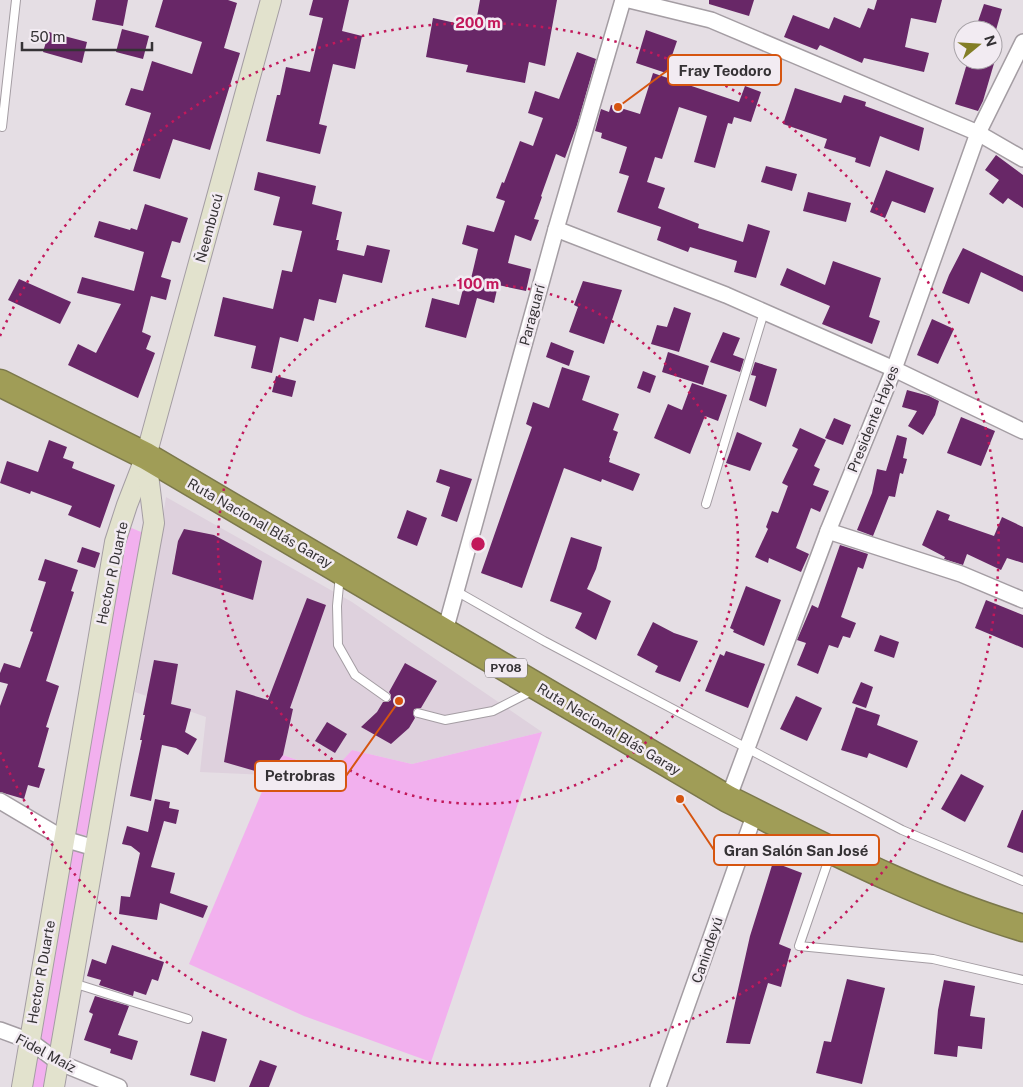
<svg xmlns="http://www.w3.org/2000/svg" width="1023" height="1087" font-family="'Public Sans',sans-serif">
  <style>
    .built { fill: #ded1dd }
    .green { fill: #f2b0ee }
    .building { fill: #682767 }
    .lines { fill: none; stroke-linecap: round; stroke-linejoin: round }
    .lane-casing { stroke: #a49da3; stroke-width: 10 }
    .street-casing { stroke: #a49da3; stroke-width: 18 }
    .secondary-casing { stroke: #a49da3; stroke-width: 22 }
    .highway-casing { stroke: #7b784b; stroke-width: 29 }
    .lane { stroke: #fff; stroke-width: 8 }
    .street { stroke: #fff; stroke-width: 15 }
    .secondary { stroke: #e2e2cd; stroke-width: 20 }
    .highway { stroke: #a09d57; stroke-width: 26 }
    .ring { fill: none; stroke: #c2185b; stroke-width: 2.5; stroke-dasharray: 2.5 5 }
    .labels { text-anchor: middle; stroke-width: 5; stroke-linejoin: round; paint-order: stroke }
    .shield { fill: #f2ebf2; stroke: #6e6a6e; stroke-width: 1 }
    .shield-label { font-size: 12px; font-weight: bold; fill: #353235 }
    .street-label { font-size: 14px; fill: #353235; stroke: #f2ebf2 }
    .centre { fill: #c2185b; stroke: #f2ebf2; stroke-width: 2.5 }
    .ring-label { font-size: 15px; text-anchor: middle; font-weight: bold; fill: #c2185b; stroke: #f2ebf2; stroke-width: 5; stroke-linejoin: round; paint-order: stroke }
    .leader { fill: none; stroke: #d65510; stroke-width: 2 }
    .callout-dot { fill: #d65510; stroke: #f2ebf2; stroke-width: 2 }
    .callout { fill: #f2ebf2; stroke: #d65510; stroke-width: 2 }
    .callout-label { font-size: 15px; text-anchor: middle; font-weight: bold; fill: #353235 }
  </style>
  <rect width="100%" height="100%" fill="#e5dee4"/>
  <!-- built -->
  <path class="built" d="M166 497 352 602 542 732 412 764 352 750 333 772 283 755 269 775 200 772 206 717 135 692Z"/>
  <!-- green -->
  <g class="green">
    <path d="M129 527 146 534 89 836 73 833Z"/>
    <path d="M542 732 431 1062 304 1016 189 964 269 775 283 755 332 772 352 750 412 764Z"/>
    <path d="M71 847 87 853 54 1047 39 1038Z"/>
    <path d="M36 1054 50 1066 47 1087H30Z"/>
  </g>
  <!-- building -->
  <g class="building">
    <path d="M96 0H128L123 26 92 20Z"/>
    <path d="M163 0H228L237 3 224 48 240 53 210 150 173 139 160 179 133 171 151 113 125 105 131 88 143 91 152 61 192 74 202 42 155 27Z"/>
    <path d="M313 0H349L342 31 362 36 355 69 333 64 319 124 327 126 320 154 266 141 277 95H280L286 67 310 72 323 18 309 15Z"/>
    <path d="M480 0H557L545 66 529 62 525 83 466 72 468 65 426 57 433 18 460 24 461 19 476 22Z"/>
    <path d="M709 0H754L749 16 709 4Z"/>
    <path d="M877 0H942L936 23 911 18 905 47 929 53 924 72 864 58 862 63 820 45 817 50 784 37 793 15 829 29 834 17 860 28 868 8 874 10Z"/>
    <path d="M984 4 1002 9 996 30H975Z"/>
    <path d="M122 29 149 36 143 59 116 52Z"/>
    <path d="M646 30 677 41 666 73 636 63Z"/>
    <path d="M49 32 87 42 82 63 43 52Z"/>
    <path d="M577 52 596 59 577 125 565 158 556 154 541 196 542 197 534 219 539 220 531 241 515 235 508 263 531 269 526 291 498 285 494 303 477 298 466 338 425 327 432 298 459 305 465 281 470 283 478 249 462 244 467 225 494 232 505 201 496 198 502 182 504 183 520 141 533 146 543 118 528 113 535 91 559 99Z"/>
    <path d="M968 60H995L983 101 978 111 955 104Z"/>
    <path d="M653 73 739 102 745 86 761 92 751 122 734 117 732 124 728 123 715 168 694 162 707 116 679 107 662 159 655 157 647 182 665 188 658 208 699 224 698 228 743 242 748 224 770 231 756 278 734 272 737 261 690 247 688 252 657 240 661 227 617 212 629 176 619 173 627 147 601 138 602 133 595 131 601 109 609 112 611 105 640 114Z"/>
    <path d="M795 88 841 103 844 95 866 102 865 106 924 128 919 151 880 136 870 167 855 162 856 158 824 148 827 139 783 124Z"/>
    <path d="M996 155 1023 175V208L1008 198 1003 204 989 194 999 180 985 170Z"/>
    <path d="M766 166 797 174 792 191 761 182Z"/>
    <path d="M886 170 934 188 925 213 892 201 885 218 870 212Z"/>
    <path d="M258 172 316 186 312 204 342 212 336 240H339L337 250 364 256 367 245 390 250 382 283 343 274 336 303 319 299 314 321 304 318 298 342 280 337 272 373 251 368 256 346 214 336 223 297 273 309 282 270 292 272 302 231 273 225 280 197 254 190Z"/>
    <path d="M808 192 851 203 846 222 803 211Z"/>
    <path d="M145 204 188 218 180 243 172 241 161 277 171 280 166 300 151 296 142 332 151 336 146 349 155 353 138 398 68 365 78 344 96 353 121 304 77 293 82 277 134 291 144 252 94 237 99 221 130 230 131 228 137 230Z"/>
    <path d="M963 248 1023 276V292L981 272 969 304 942 293 949 275Z"/>
    <path d="M833 261 881 278 869 317 880 321 872 344 822 324 830 306 780 285 787 268 825 285Z"/>
    <path d="M19 279 71 302 60 324 8 300Z"/>
    <path d="M583 281 622 290 604 344 569 332 578 307 574 305Z"/>
    <path d="M674 307 691 313 679 352 651 344 657 325 667 327Z"/>
    <path d="M932 319 954 329 938 364 917 355Z"/>
    <path d="M723 332 740 338 733 355 744 359 740 372 710 362Z"/>
    <path d="M551 342 574 351 569 366 546 357Z"/>
    <path d="M668 352 709 366 703 385 662 372Z"/>
    <path d="M755 362 777 369 766 407 749 400 756 376 751 375Z"/>
    <path d="M562 367 590 376 582 400 619 414 613 430 618 432 609 458H610L609 462 640 474 633 491 602 479 601 482 564 468 522 588 481 573 532 427 526 424 533 402 549 408Z"/>
    <path d="M643 371 656 376 650 393 637 388Z"/>
    <path d="M276 376 296 381 292 397 272 392Z"/>
    <path d="M692 383 727 395 718 421 705 416 690 454 654 438 668 404 682 410Z"/>
    <path d="M907 390 929 396 939 401 935 415 923 435 908 426 917 411 902 407Z"/>
    <path d="M961 417 995 431 981 466 947 453Z"/>
    <path d="M834 418 851 425 843 445 825 438Z"/>
    <path d="M800 428 826 440 814 466 820 469 813 485 829 491 820 512 811 508 796 548 809 554 801 572 769 558 768 563 755 557 768 529 766 527 772 511 778 513 788 486 782 483 798 449 792 446Z"/>
    <path d="M737 432 762 443 750 471 726 463Z"/>
    <path d="M897 435 907 438 903 458 907 459 903 474 900 473 895 497 889 496 873 536 857 530 872 493 877 469 886 471Z"/>
    <path d="M49 440 67 447 63 458 74 462 72 468 115 485 100 528 68 515 72 506 31 491 30 494 0 483 7 461 38 472Z"/>
    <path d="M440 469 472 479 457 522 441 516 450 487 436 482Z"/>
    <path d="M407 510 427 518 417 546 397 538Z"/>
    <path d="M937 510 950 515 948 520 994 536 1002 517 1023 527V563L1007 558 1001 570 967 554 963 565 944 559 945 557 922 545Z"/>
    <path d="M184 529 214 535 262 561 253 600 172 574 178 541Z"/>
    <path d="M571 537 602 547 596 569 587 589 611 601 596 640 575 628 582 613 550 601Z"/>
    <path d="M840 545 868 554 863 569 858 567 841 617 856 623 850 638 843 636 838 648 829 645 818 674 797 665 806 643 797 640 812 605 818 608Z"/>
    <path d="M82 547 100 553 95 568 77 562Z"/>
    <path d="M45 559 78 570 71 591 74 592 46 681 59 686 46 727 49 728 38 767 45 769 39 788 28 785 24 799 0 792V706L8 684 0 682V673L4 663 20 668 33 632 30 631 46 582 38 580Z"/>
    <path d="M746 586 781 600 764 646 733 632 734 630 730 628Z"/>
    <path d="M307 598 326 605 290 708 293 709 283 755 269 775 224 762 236 690 268 700Z"/>
    <path d="M986 600 1023 615V648L975 628Z"/>
    <path d="M653 622 674 633 698 641 680 682 655 672 658 666 637 655Z"/>
    <path d="M880 635 899 642 894 658 874 651Z"/>
    <path d="M726 651 765 664 748 708 705 691 720 654 724 656Z"/>
    <path d="M154 660 178 664 171 704 191 709 185 732 197 739 188 755 176 748 162 745 151 801 130 796 142 740H140L145 715H143Z"/>
    <path d="M405 663 437 681 421 708 414 709 413 714 415 718 409 728 391 744 361 727 377 712 383 702H388L391 700V695L389 692Z"/>
    <path d="M861 682 873 687 866 708 852 703Z"/>
    <path d="M796 696 822 708 807 741 780 729Z"/>
    <path d="M856 707 880 715 877 725 918 741 907 768 869 753 867 758 841 750Z"/>
    <path d="M327 722 347 734 335 753 315 741Z"/>
    <path d="M961 774 984 786 965 822 941 809Z"/>
    <path d="M155 799 170 802 169 808 179 810 176 824 164 821 151 867 175 873 170 893 208 906 203 918 160 903 157 920 119 914 121 896 130 897 140 853 131 846 122 844 127 826 148 832Z"/>
    <path d="M1022 810H1023V853L1007 847Z"/>
    <path d="M773 862 802 873 779 944 791 949 781 987 768 983 750 1044 726 1043 750 936Z"/>
    <path d="M112 945 164 962 158 981 152 979 146 995 134 991 133 996 99 985 101 980 87 976 92 959 106 964Z"/>
    <path d="M847 979 885 988 862 1084 816 1073 824 1041 831 1042Z"/>
    <path d="M944 980 975 986 970 1016 985 1018 982 1049 958 1046 957 1057 934 1054 938 1010Z"/>
    <path d="M95 996 129 1006 118 1035 138 1041 132 1060 110 1053 111 1049 84 1040 93 1014 89 1012Z"/>
    <path d="M202 1031 227 1039 215 1082 190 1075Z"/>
    <path d="M260 1060 277 1066 269 1087H249Z"/>
  </g>
  <g class="lines">
    <!-- lane casing -->
    <g class="lane-casing">
      <g id="lane">
        <path d="M2 127 16 0"/>
        <path d="M706 504 764 312"/>
        <path d="M340 575 337 606 338 645 355 675 386 697"/>
        <path d="M456 591 544 641 902 830 1023 881"/>
        <path d="M418 713 445 720 493 711 534 690"/>
        <path d="M831 853 799 946 933 959 1023 980"/>
        <path d="M73 983 188 1019"/>
      </g>
    </g>
    <!-- street casing -->
    <g class="street-casing">
      <g id="street">
        <path d="M629 0 711 20 978 133 1023 159"/>
        <path d="M556 229 726 295 894 369 1023 431"/>
        <path d="M828 531 961 574 1023 600"/>
        <path d="M445 631 556 229 623 0"/>
        <path d="M728 799 828 531 894 369 978 133 1023 42"/>
        <path d="M0 801 64 839 95 848"/>
        <path d="M0 1030 30 1041 58 1062 119 1087"/>
        <path d="M658 1087 755 813"/>
      </g>
    </g>
    <!-- secondary casing -->
    <g class="secondary-casing">
      <g id="secondary">
        <path d="M22 1087 115 542 127 505 146 456 271 0"/>
        <path d="M54 1087 110 764 154 523 146 458"/>
      </g>
    </g>
    <!-- highway casing -->
    <g class="highway-casing">
      <path id="highway" d="M0 383 146 456 728 799C825 847 919 897 1023 928"/>
    </g>
    <!-- lane -->
    <use href="#lane" class="lane"/>
    <!-- street -->
    <use href="#street" class="street"/>
    <!-- secondary -->
    <use href="#secondary" class="secondary"/>
    <!-- highway -->
    <use href="#highway" class="highway"/>
  </g>
  <!-- distance rings -->
  <g class="ring">
    <circle cx="478" cy="544" r="260"/>
    <path d="M0 336A521 521 0 1 1 0 752"/>
  </g>
  <g class="labels">
    <!-- shield labels -->
    <rect class="shield" x="485" y="658.5" width="42" height="19" rx="4"/>
    <g class="shield-label">
      <text x="506" y="672">PY08</text>
    </g>
    <!-- street labels -->
    <g class="street-label">
      <text transform="translate(209 228) rotate(-75)" y="5">Ñeembucú</text>
      <text transform="translate(532 315) rotate(-75)" y="5">Paraguarí</text>
      <text transform="translate(873 419) rotate(-68)" y="5">Presidente Hayes</text>
      <text transform="translate(260 523) rotate(30)" y="5">Ruta Nacional Blás Garay</text>
      <text transform="translate(112 573) rotate(-78)" y="5">Hector R Duarte</text>
      <text transform="translate(609 729) rotate(31)" y="5">Ruta Nacional Blás Garay</text>
      <text transform="translate(707 950) rotate(-71)" y="5">Canindeyú</text>
      <text transform="translate(41 972) rotate(-80)" y="5">Hector R Duarte</text>
      <text transform="translate(46 1053) rotate(28)" y="5">Fidel Maíz</text>
    </g>
  </g>
  <circle cx="478" cy="544" r="8" class="centre"/>
  <g class="ring-label">
    <text x="478" y="28">200 m</text>
    <text x="478" y="289">100 m</text>
  </g>
  <!-- callouts -->
  <path class="leader" d="M618 107L668 70M399 701L346 776M680 799L714 850"/>
  <g class="callout-dot">
    <circle cx="618" cy="107" r="5"/>
    <circle cx="399" cy="701" r="5"/>
    <circle cx="680" cy="799" r="5"/>
  </g>
  <g class="callout">
    <rect x="668" y="55" width="113" height="30" rx="5"/>
    <rect x="255" y="761" width="91" height="30" rx="5"/>
    <rect x="714" y="835" width="165" height="30" rx="5"/>
  </g>
  <g class="callout-label">
    <text x="725" y="76">Fray Teodoro</text>
    <text x="300" y="781">Petrobras</text>
    <text x="796" y="856">Gran Salón San José</text>
  </g>
  <!-- north arrow -->
  <g transform="translate(978 45) rotate(72)"><circle r="24" fill="#f2ebf2" stroke="#a6a1a6"/>
  <path d="M0-4L9 19L0 12L-9 19Z" fill="#837e26"/>
  <text y="-8" font-size="14" font-weight="bold" text-anchor="middle" fill="#353235">N</text>
  </g>
  <!-- scale -->
  <path d="M22 42v8h130v-8" fill="none" stroke="#353235" stroke-width="2.5"/>
  <text x="30" y="42" font-size="15" fill="#353235" stroke="#f2ebf2" stroke-width="4" paint-order="stroke">50 m</text>
</svg>
